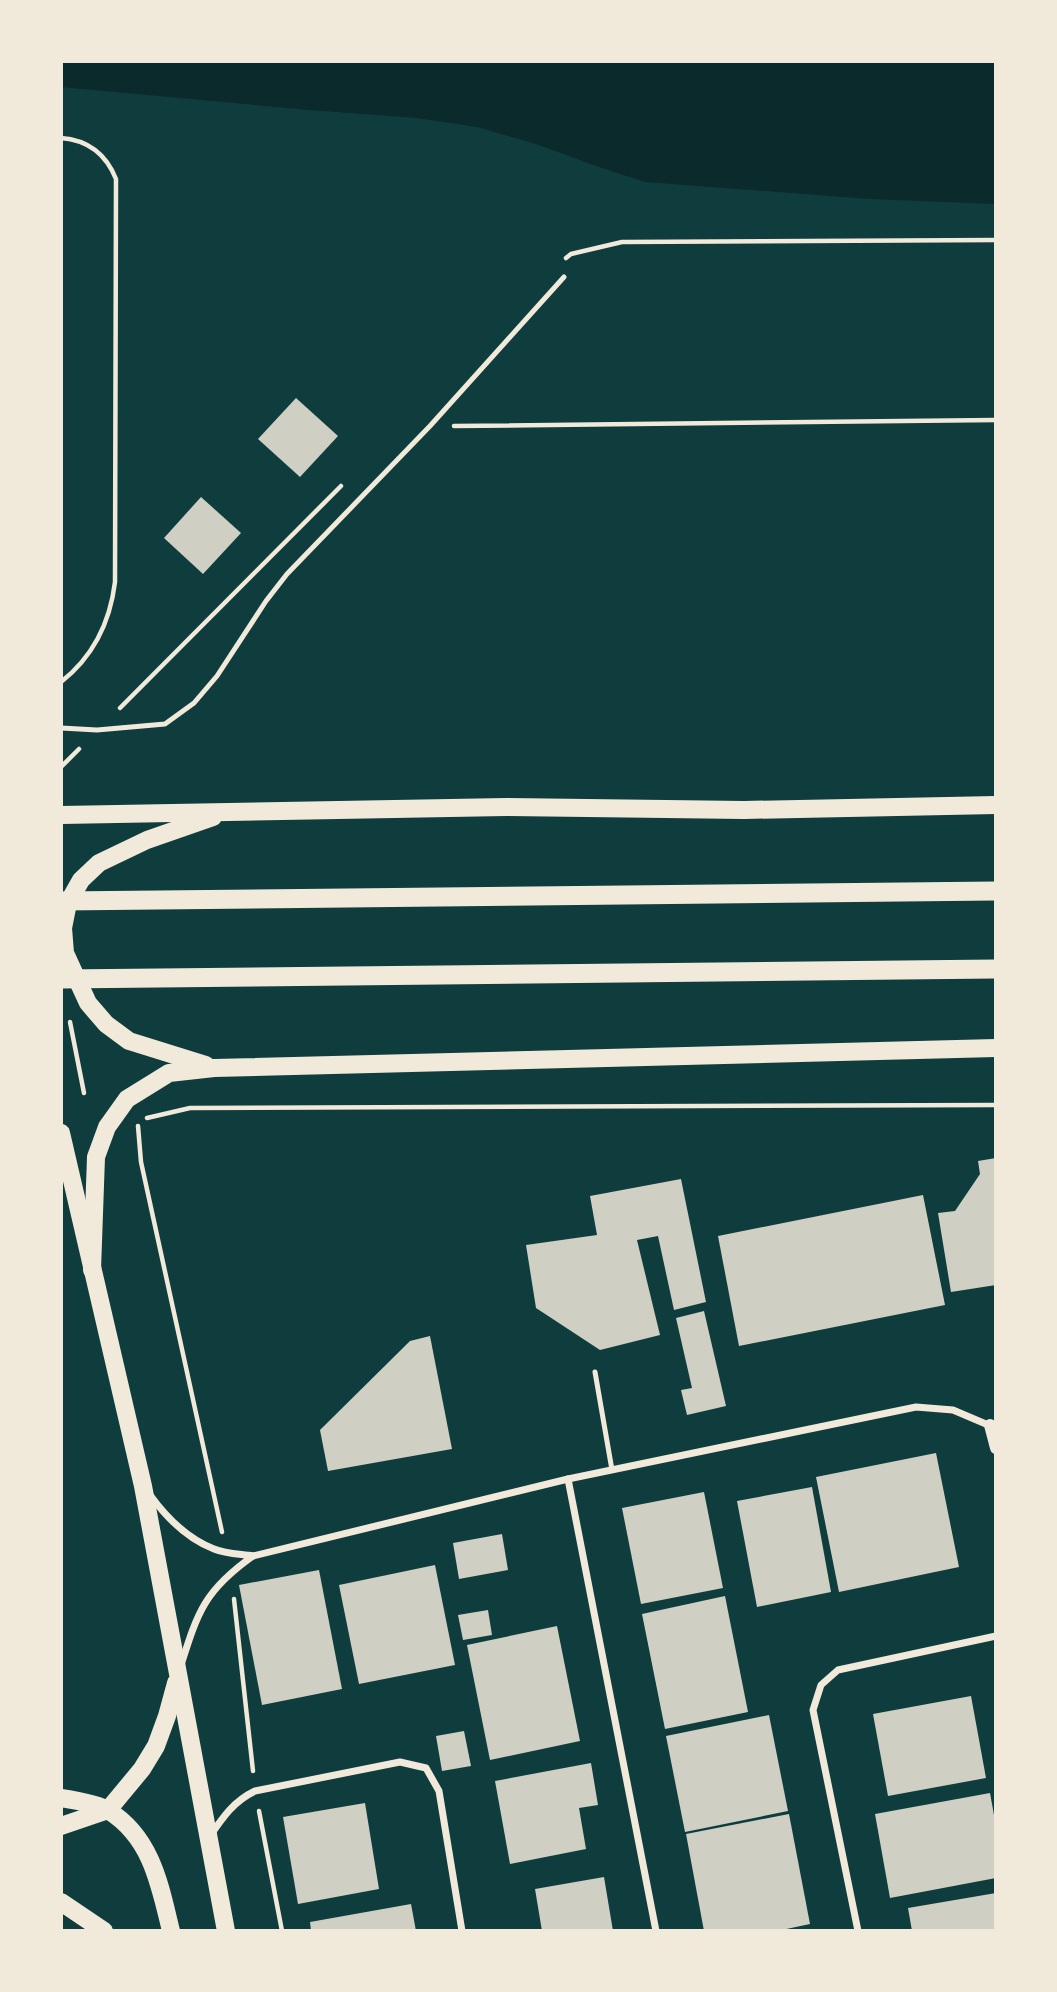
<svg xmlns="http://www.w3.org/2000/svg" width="1057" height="1992" font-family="'Open Sans',sans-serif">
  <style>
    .water { fill: #0a2a2b }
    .building { fill: #cfcfc3 }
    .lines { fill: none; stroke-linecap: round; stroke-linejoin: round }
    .path { stroke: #f1e9da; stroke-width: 4.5 }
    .service { stroke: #f1e9da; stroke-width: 5 }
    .minor { stroke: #f1e9da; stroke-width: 7 }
    .tertiary { stroke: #f1e9da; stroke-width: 12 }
    .primary { stroke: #f1e9da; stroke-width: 18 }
    .trunk { stroke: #f1e9da; stroke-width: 19 }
  </style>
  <rect width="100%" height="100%" fill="#0f3d3e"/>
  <!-- water -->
  <path class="water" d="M61 61H996V204L870 199 645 182 596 166 536 144 477 127 417 118 309 110 61 87Z"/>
  <!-- building -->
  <g class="building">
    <path d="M296 398 338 436 300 477 258 439Z"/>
    <path d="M201 497 241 533 203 574 164 538Z"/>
    <path d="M996 1158V1285L951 1292 938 1213 955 1211 980 1174 978 1161Z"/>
    <path d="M681 1179 706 1302 674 1310 658 1236 637 1240 660 1335 600 1350 536 1308 526 1245 597 1235 590 1196Z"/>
    <path d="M923 1195 945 1305 739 1346 718 1236Z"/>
    <path d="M704 1311 726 1406 687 1415 681 1390 692 1388 676 1318Z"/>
    <path d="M430 1336 452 1449 328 1471 320 1430 410 1341Z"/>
    <path d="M936 1453 959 1567 839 1592 816 1477Z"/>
    <path d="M812 1487 831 1592 757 1607 737 1501Z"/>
    <path d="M704 1492 723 1588 641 1604 622 1508Z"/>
    <path d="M502 1534 508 1570 459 1579 453 1543Z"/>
    <path d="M435 1565 455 1665 359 1684 339 1585Z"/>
    <path d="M319 1570 342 1689 262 1705 239 1585Z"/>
    <path d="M725 1596 748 1712 665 1729 642 1614Z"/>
    <path d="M488 1610 492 1635 463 1640 458 1615Z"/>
    <path d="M557 1626 580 1741 490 1760 467 1645Z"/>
    <path d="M971 1696 986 1778 888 1796 873 1714Z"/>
    <path d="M769 1715 788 1811 685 1832 666 1736Z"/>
    <path d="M464 1731 471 1766 442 1771 436 1736Z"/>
    <path d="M591 1763 598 1805 579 1808 586 1849 510 1864 495 1781Z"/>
    <path d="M990 1793 996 1826V1878L890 1898 875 1814Z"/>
    <path d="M365 1803 379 1889 298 1904 283 1817Z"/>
    <path d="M789 1814 810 1924 777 1931H704L686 1834Z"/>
    <path d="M604 1877 613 1931H542L535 1889Z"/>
    <path d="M996 1893V1931H912L908 1908Z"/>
    <path d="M411 1904 416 1931H311L310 1922Z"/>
  </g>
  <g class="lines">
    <!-- path -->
    <g class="path">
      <path d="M61 138C88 140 106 154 116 179L115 582C110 623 94 656 61 682"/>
      <path d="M566 258 571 254 622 242 996 240"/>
      <path d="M454 426 996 420"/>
      <path d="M120 708 341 486"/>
      <path d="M61 767 79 749"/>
      <path d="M70 1022 84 1093"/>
      <path d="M147 1118 190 1108 996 1105"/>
      <path d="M138 1126 141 1162 222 1532"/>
      <path d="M234 1599 253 1771"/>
      <path d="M259 1811 282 1931"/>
    </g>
    <!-- service -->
    <g class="service">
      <path d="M61 728 97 730 165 724 194 703 217 676 266 601 287 574 430 426 564 277"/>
      <path d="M595 1372 612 1470"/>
    </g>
    <!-- minor -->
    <g class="minor">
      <path d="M568 1479 656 1931"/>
      <path d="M150 1495C166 1517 188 1539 214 1549 226 1554 240 1554 253 1556"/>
      <path d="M181 1665C198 1611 205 1590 253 1556L568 1479 916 1407 953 1410 993 1427"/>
      <path d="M210 1836C223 1817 234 1801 255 1791L400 1762 426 1768 439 1791 462 1931"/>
      <path d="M858 1931 813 1710 821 1685 838 1670 996 1636"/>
    </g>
    <!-- tertiary -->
    <path class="tertiary" d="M990 1425 996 1448"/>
    <!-- primary -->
    <g class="primary">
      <path d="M61 815 506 807 744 810 996 805"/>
      <path d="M206 1065 129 1041 106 1024 88 1003 76 977 65 953 63 928 68 903 81 880 99 863 147 840 213 817"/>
      <path d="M61 1133 143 1486 226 1931"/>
      <path d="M92 1270 96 1157 107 1127 127 1099 169 1073 214 1068 996 1048"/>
      <path d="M61 1798C74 1800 99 1804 109 1811 152 1838 160 1886 171 1931"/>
      <path d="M61 1826 108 1810 142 1769 156 1746 167 1716 176 1683"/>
      <path d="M61 1902 104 1931"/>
    </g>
    <!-- trunk -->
    <g class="trunk">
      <path d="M61 901 996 891"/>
      <path d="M61 979 996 969"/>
    </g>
  </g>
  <!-- border -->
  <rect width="1057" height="1992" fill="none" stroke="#f1e9da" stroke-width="126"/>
</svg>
